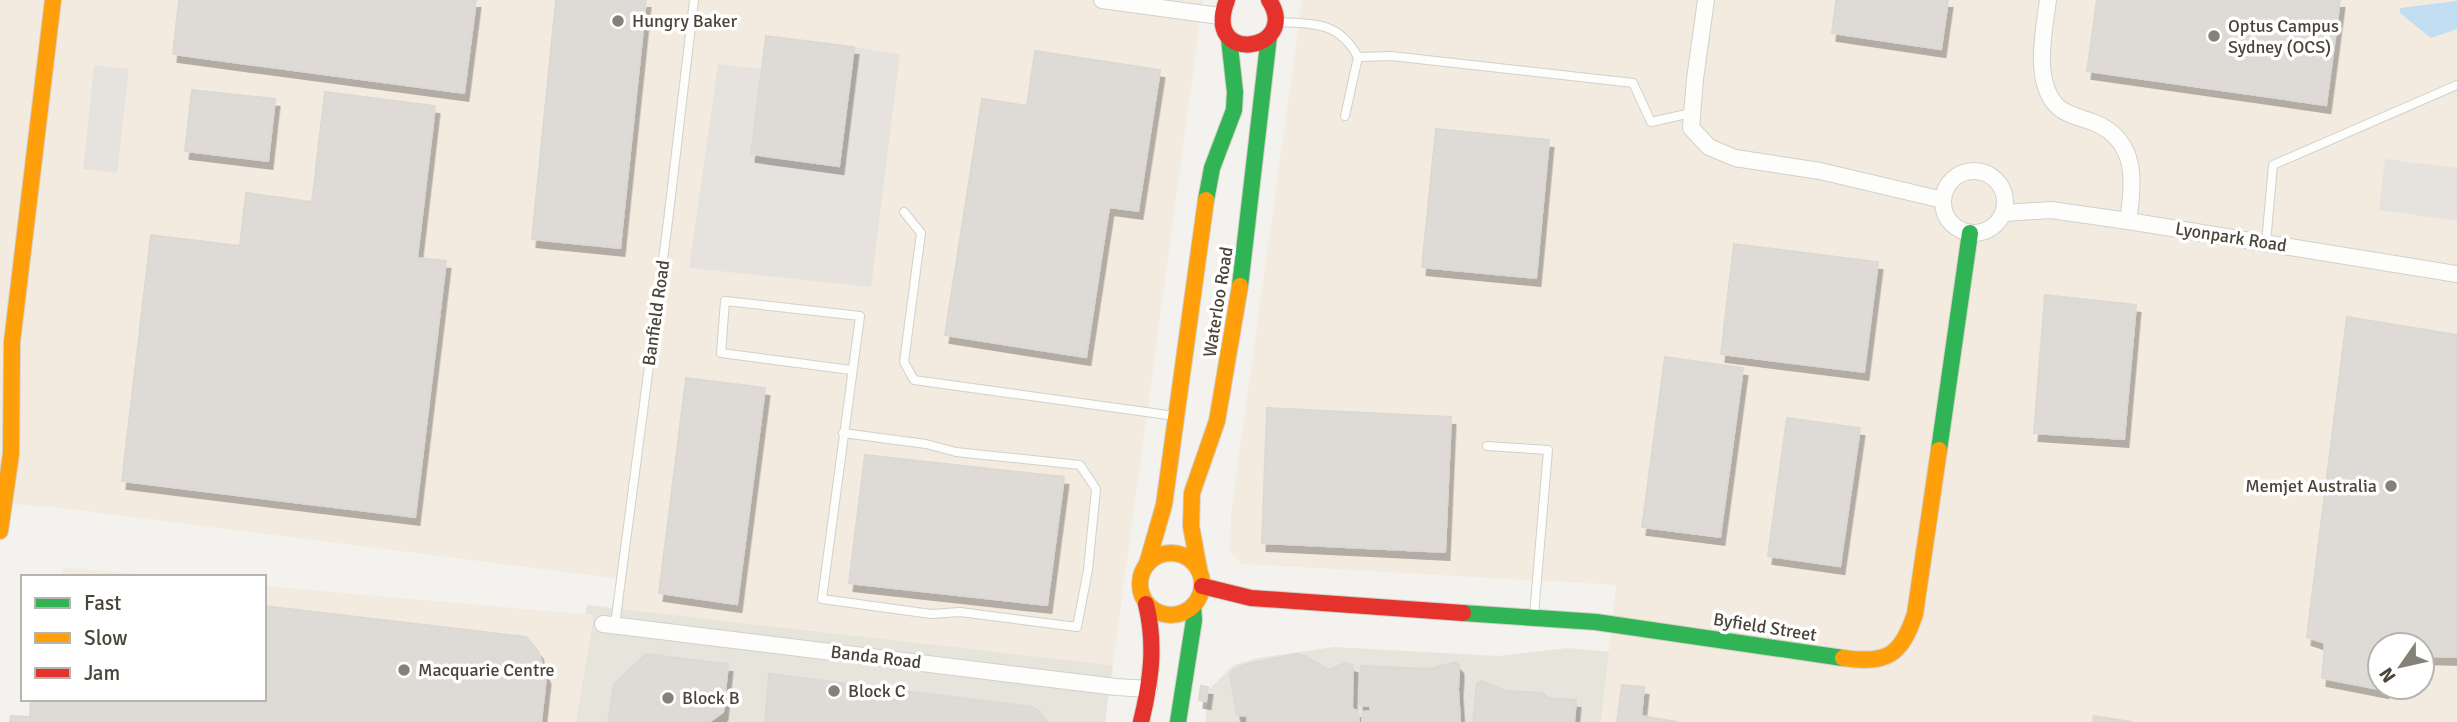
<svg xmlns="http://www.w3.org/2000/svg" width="2457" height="722" font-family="Signika,sans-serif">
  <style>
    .residential { fill: #e7e4dc }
    .commercial { fill: #f3ebdf; fill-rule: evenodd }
    .parking { fill: #e6e3df }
    .water { fill: #c0ddf1 }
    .building { fill: #dedbd6; stroke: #dcd9d4; stroke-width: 2; filter: url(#shadow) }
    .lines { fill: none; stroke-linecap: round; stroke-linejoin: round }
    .lane-casing { stroke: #d2d0cb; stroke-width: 10 }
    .street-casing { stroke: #d2d0cb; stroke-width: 18 }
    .fast-casing { stroke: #d3cfc5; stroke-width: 18 }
    .slow-casing { stroke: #d3cfc5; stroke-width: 18 }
    .jam-casing { stroke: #d3cfc5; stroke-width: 18 }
    .lane { stroke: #fdfdfc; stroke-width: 8 }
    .street { stroke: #fdfdfc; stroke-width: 16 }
    .fast { stroke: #30b455; stroke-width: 16 }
    .slow { stroke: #ff9f0a; stroke-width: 16 }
    .jam { stroke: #e5322d; stroke-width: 16 }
    .poi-dot { fill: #868178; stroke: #fff; stroke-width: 2.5 }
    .labels { text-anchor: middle; stroke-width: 7; stroke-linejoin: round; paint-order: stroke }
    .poi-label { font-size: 18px; fill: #4b4439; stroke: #fff; text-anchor: start }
    .street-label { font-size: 18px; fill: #4b4439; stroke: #fff }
  </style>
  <defs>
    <filter id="shadow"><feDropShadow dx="4.5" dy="8" stdDeviation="0" flood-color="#0004"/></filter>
  </defs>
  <rect width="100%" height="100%" fill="#f4f2ee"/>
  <!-- residential -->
  <g class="residential">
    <path d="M587 605 1113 665 1105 722H570Z"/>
    <path d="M1334 647 1498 656 1568 648 1610 652 1601 722H1205L1209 689 1234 665 1258 658Z"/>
  </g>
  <!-- commercial -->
  <g class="commercial">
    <path d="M0 0H1203L1113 665 587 605 617 607 620 579 60 508 0 503Z"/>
    <path d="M1302 0H2457V722H1601L1616 585 1241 564 1230 551 1231 512ZM2380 645H2422V687H2380Z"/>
    <path d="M63 567 167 577H62Z"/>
    <path d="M264 586 594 615 576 722H44L264 699Z"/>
  </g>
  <!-- parking -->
  <g class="parking">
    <path d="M854 47 900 54 871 287 689 268 718 64 762 69 752 154 838 166Z"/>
    <path d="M94 65 129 69 117 173 83 169Z"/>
    <path d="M2385 159 2457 168V221L2379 210Z"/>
  </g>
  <!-- water -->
  <path class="water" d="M2457 1V29L2431 38 2400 13V8Z"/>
  <!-- building -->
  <g class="building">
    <path d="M179 0H476L464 93 173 54Z"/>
    <path d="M556 0H646L620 248 532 239Z"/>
    <path d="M1836 0H1948L1941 49 1832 33Z"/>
    <path d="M2097 0H2340L2326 105 2087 71Z"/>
    <path d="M766 36 854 47 839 166 751 154Z"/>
    <path d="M1035 51 1160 70 1138 211 1109 207 1086 357 945 335 982 99 1027 106Z"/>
    <path d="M192 90 275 99 268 161 185 151Z"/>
    <path d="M325 92 435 106 417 258 446 261 415 517 122 481 151 235 240 246 246 193 312 202Z"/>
    <path d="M1436 129 1549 140 1536 278 1422 267Z"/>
    <path d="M1734 244 1878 262 1864 372 1721 354Z"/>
    <path d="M2045 295 2136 305 2124 439 2034 433Z"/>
    <path d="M2347 317 2457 335V657L2422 656V645H2380V687H2385L2384 690 2322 678 2325 643 2307 637Z"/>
    <path d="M1665 357 1743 368 1720 537 1642 527Z"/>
    <path d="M686 378 765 388 737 604 659 593Z"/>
    <path d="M1267 408 1451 417 1445 552 1262 543Z"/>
    <path d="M1787 418 1860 428 1840 566 1768 556Z"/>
    <path d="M865 455 1064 477 1047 605 849 583Z"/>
    <path d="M264 606 526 637 538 651 546 677 541 722H10L11 716 30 717 31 699H264Z"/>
    <path d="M646 654 728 664 723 712 709 722H608L614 684Z"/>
    <path d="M1297 654 1307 657 1329 670 1345 663 1353 665 1352 707 1354 710H1358L1359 722H1247L1248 716 1237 715 1230 675 1233 670 1247 664Z"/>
    <path d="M1455 662 1459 666V673L1458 689 1460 722H1362L1363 712 1370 711V706L1359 705 1361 666 1430 669Z"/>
    <path d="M769 674 1032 707 1040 712 1045 722H765Z"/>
    <path d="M1482 681 1505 691 1543 693 1548 698 1576 700 1574 722H1473L1477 684Z"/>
    <path d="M1622 685 1644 687 1641 716 1678 722H1617Z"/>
    <path d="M1201 686 1208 687 1206 701 1199 700Z"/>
    <path d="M2094 716 2132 722H2093Z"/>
  </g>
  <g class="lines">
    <!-- lane casing -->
    <g class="lane-casing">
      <g id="lane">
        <path d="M1279 22C1316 24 1339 22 1358 57L1345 116"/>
        <path d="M1358 57 1391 56 1633 83 1651 122 1691 113"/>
        <path d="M904 212 921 233 904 362 914 380 1175 416"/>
        <path d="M2266 243 2273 165 2457 85"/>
        <path d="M843 433 926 444 956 452 1080 465 1096 489 1088 570 1077 627 960 612 931 614 822 599 860 316 725 301 721 353 851 370"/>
        <path d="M1487 446 1548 450 1534 615"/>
        <path d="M615 625 668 221 694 0"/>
      </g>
    </g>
    <!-- street casing -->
    <g class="street-casing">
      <g id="street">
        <path d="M1102 0 1220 16"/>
        <path d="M1706 0 1695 79 1691 128 1709 147 1735 158 1820 171 1943 200"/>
        <path d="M2048 0C2044 31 2033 79 2056 105 2065 115 2083 118 2095 123 2138 141 2134 183 2128 221"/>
        <circle cx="1974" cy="202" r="31"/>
        <path d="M2004 213 2051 210 2128 221 2457 274"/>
        <path d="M603 624 1116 687 1149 689"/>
      </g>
    </g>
    <!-- fast casing -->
    <g class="fast-casing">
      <g id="fast">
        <path d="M1206 200 1212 168 1234 110 1235 92 1229 38"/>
        <path d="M1240 286 1269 36"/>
        <path d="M1939 450 1970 233"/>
        <path d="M1463 613 1596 622 1843 658"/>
        <path d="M1178 722 1194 620 1193 606"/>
      </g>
    </g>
    <!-- slow casing -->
    <g class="slow-casing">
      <g id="slow">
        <path d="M0 531 11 454 12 342 53 0"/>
        <circle cx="1171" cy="584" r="31"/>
        <path d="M1147 564 1164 505 1206 200"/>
        <path d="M1199 569 1191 526 1192 493 1217 421 1240 286"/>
        <path d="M1843 658C1887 664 1901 656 1915 614L1939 450"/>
      </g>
    </g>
    <!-- jam casing -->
    <g class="jam-casing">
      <g id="jam">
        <path d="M1227 0C1201 67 1302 51 1269 0"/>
        <path d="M1202 586 1251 598 1463 613"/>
        <path d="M1141 722C1151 681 1156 645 1146 604"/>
      </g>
    </g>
    <!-- lane -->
    <use href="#lane" class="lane"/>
    <!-- street -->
    <use href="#street" class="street"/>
    <!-- fast -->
    <use href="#fast" class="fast"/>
    <!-- slow -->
    <use href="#slow" class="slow"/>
    <!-- jam -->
    <use href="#jam" class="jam"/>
  </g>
  <!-- markers -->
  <g class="poi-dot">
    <circle cx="618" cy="21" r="7"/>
    <circle cx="2214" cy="36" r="7"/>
    <circle cx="2391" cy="486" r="7"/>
    <circle cx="404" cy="670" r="7"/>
    <circle cx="834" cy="691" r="7"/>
    <circle cx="668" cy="698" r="7"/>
  </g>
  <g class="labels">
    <!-- poi labels -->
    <g class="poi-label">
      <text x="632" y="27">Hungry Baker</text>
      <text x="2228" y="32">Optus Campus<tspan x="2228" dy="21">Sydney (OCS)</tspan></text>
      <text x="2377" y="492" text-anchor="end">Memjet Australia</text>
      <text x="418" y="676">Macquarie Centre</text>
      <text x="848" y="697">Block C</text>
      <text x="682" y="704">Block B</text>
    </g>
    <!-- street labels -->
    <g class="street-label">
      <text transform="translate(2231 237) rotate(9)" y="6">Lyonpark Road</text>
      <text transform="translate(1218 302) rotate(-81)" y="6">Waterloo Road</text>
      <text transform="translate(656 313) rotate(-82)" y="6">Banfield Road</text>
      <text transform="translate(1765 627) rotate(9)" y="6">Byfield Street</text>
      <text transform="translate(876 657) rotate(7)" y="6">Banda Road</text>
    </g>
  </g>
  <!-- legend -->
  <rect x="21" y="575" width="245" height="126" fill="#ffffff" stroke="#b7b4b0" stroke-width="2"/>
  <rect x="35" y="598" width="35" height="10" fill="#30b455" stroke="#b7b4b0" stroke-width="2"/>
  <text x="84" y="610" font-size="21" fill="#4b4439">Fast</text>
  <rect x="35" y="633" width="35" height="10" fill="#ff9f0a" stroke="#b7b4b0" stroke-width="2"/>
  <text x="84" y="645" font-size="21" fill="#4b4439">Slow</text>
  <rect x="35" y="668" width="35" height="10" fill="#e5322d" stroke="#b7b4b0" stroke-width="2"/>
  <text x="84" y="680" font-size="21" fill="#4b4439">Jam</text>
  <!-- north arrow -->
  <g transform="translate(2401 666) rotate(236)"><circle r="33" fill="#ffffff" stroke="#b7b4b0" stroke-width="2"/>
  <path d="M0-5L12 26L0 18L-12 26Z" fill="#868178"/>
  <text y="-10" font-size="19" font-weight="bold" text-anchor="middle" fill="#4b4439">N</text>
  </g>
</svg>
